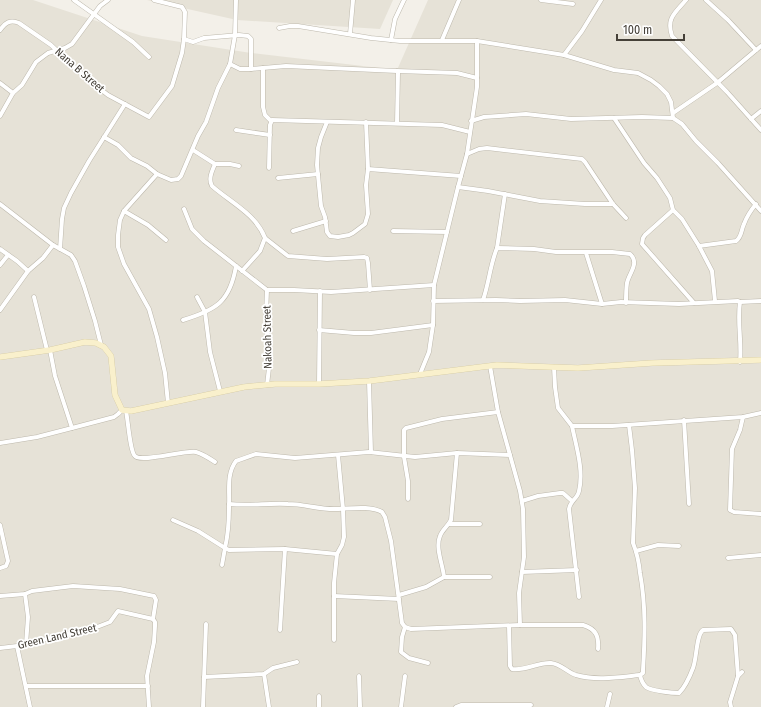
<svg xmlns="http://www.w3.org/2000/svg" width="761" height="707" font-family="'Fira Sans Condensed',sans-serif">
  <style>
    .residential { fill: #e6e2d7 }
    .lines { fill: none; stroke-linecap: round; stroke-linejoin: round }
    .street-casing { stroke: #bdb8ac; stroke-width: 5 }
    .secondary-casing { stroke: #cec39c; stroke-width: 6 }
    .street { stroke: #fff; stroke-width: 4 }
    .secondary { stroke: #f9f0cc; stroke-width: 5.5 }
    .labels { text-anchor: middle; stroke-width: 3.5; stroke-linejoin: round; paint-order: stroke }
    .street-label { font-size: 11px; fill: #454038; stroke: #fff }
  </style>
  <rect width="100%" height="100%" fill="#f3f0e9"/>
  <!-- residential -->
  <g class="residential">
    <path d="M0 0H33L142 36 251 53 397 70 428 0H761V707H0Z"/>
    <path d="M147 0H393L380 29 237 20Z"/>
  </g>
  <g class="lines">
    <!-- street casing -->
    <g class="street-casing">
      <g id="street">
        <path d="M74 0 133 42 149 57"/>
        <path d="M154 0 182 7 185 12 184 39 193 42 204 38 239 35 248 36 251 39V69L286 66 397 71 398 73 397 123"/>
        <path d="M541 0 573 4"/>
        <path d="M686 0C675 13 666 18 672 36L727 92 761 130"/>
        <path d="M706 0 728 20 756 50"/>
        <path d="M279 28 290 26H298L371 38 400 41H477L564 55 614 70 638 73 651 80 659 86 667 94 671 102 673 118"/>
        <path d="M0 30C5 23 10 19 19 23L51 45 86 78 108 95 149 117 172 86 182 53 184 39"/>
        <path d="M350 34 353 0"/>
        <path d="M391 40 395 19 404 0"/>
        <path d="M442 40 459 0"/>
        <path d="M564 55 582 31 601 0"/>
        <path d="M230 64 240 69H251"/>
        <path d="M263 68V107L265 115 271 121"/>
        <path d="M397 71 457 73 477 78"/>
        <path d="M0 83 13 93"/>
        <path d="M673 113 717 83 761 46"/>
        <path d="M0 116 13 93 22 85 36 62 48 53 65 48 72 44 100 6 108 0"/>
        <path d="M614 118 644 163 657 178 670 198 673 210 682 219 699 246 736 241C742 237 741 230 744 224 747 216 751 210 756 204"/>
        <path d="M751 119 761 111"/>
        <path d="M471 121 484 117 526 114 571 119 642 117 673 118 682 124 696 141 718 163 761 211"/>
        <path d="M327 122 321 137 318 148 317 165 321 206 325 217 327 232 330 236 338 237 349 235 353 233 365 224 368 214 366 185 368 169 461 176"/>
        <path d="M366 122 368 169"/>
        <path d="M236 130 270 135"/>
        <path d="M104 137 118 145 131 158 147 166 157 174 171 180 178 179 181 176 198 136 206 122 218 88 230 64 235 35 236 0"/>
        <path d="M193 150 215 164H230L239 166"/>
        <path d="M467 154 479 149 487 148 582 159 585 162 613 204 626 218"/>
        <path d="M215 164C212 171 208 179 212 186 230 202 256 214 265 238L260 251 242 271"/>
        <path d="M269 168 270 125 272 120 442 125 470 132"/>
        <path d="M157 174 124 211 120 220 118 235V247L124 264 149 309 157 337 165 373 168 403"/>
        <path d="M278 178 318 174"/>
        <path d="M458 187 488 191 540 201 585 204H613"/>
        <path d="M0 204 53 245 71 255 75 261 84 286 95 321 101 345"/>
        <path d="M184 209 192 229 204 241 267 290H294L331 292 434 285"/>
        <path d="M673 210 645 235 643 238 642 244 694 303"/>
        <path d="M124 211 148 225 166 240"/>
        <path d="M293 231 326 221"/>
        <path d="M393 231 447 232"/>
        <path d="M265 238 288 256 327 259 364 257 367 258 368 263 370 290"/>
        <path d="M699 246 712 271 715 301"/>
        <path d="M497 248 505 194"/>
        <path d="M0 249 17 261 28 271"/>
        <path d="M60 249 62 219 64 208 71 193 89 161 125 104"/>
        <path d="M586 253 602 304"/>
        <path d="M0 265 8 255"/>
        <path d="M34 297 47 350"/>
        <path d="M197 297 205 312 210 352 220 391"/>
        <path d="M483 300C489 283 490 265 497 248L534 249 556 252H612L630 254C640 263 629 273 627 283 626 290 626 296 626 303"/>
        <path d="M433 301 496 300 520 301 565 300 602 304 621 302 679 304 738 301 740 302C737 322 742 342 740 362"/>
        <path d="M740 302 761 301"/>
        <path d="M0 310 28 271 43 258 53 245"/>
        <path d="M183 320C216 310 230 302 236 266"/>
        <path d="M319 330 354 333H371L433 325"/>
        <path d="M490 366 498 412 520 491 523 509 524 557 519 593 520 625"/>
        <path d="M554 367 555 387 558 408 572 426H612L743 417 761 413"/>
        <path d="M420 374 429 352 430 345 433 325 434 285 458 187 467 154 477 87V41"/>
        <path d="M369 381 371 452"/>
        <path d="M319 384 320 291"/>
        <path d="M267 385 269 368 266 315 267 290"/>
        <path d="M126 411C128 420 130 452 135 456 141 463 184 450 196 452 203 454 209 458 215 462"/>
        <path d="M743 417 740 430 732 449 730 510 734 512 761 514"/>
        <path d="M684 420 689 504"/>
        <path d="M629 425 632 450 635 488 633 543C637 553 639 563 640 573 646 606 645 637 643 670V673L640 675C641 680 643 684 646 687 652 691 672 693 679 693 685 687 690 676 693 668 697 658 696 635 703 630L731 629 735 635 738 676"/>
        <path d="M572 426C576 446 584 470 579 491 578 498 570 501 569 509L579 597"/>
        <path d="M72 428 114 417 118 414 122 410"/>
        <path d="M0 443 37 437 72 428 55 376 50 350"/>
        <path d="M408 499V481L404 457V430L406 428 442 419 498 412"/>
        <path d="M522 501 538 496 560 493H563L572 501"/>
        <path d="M229 504C249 506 268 503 288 504 303 504 318 509 334 509 348 509 370 505 382 512L385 517 391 541 402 623 405 627 411 629 520 625H583C596 629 599 636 598 649"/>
        <path d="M173 520 198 531 225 548 222 565"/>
        <path d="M449 524H480"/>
        <path d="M0 525 8 561 6 566 0 568"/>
        <path d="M636 551 658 545 679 546"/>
        <path d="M337 554 285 549 229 550 225 548C228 535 229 520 229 507 230 492 226 474 236 461L256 454 295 458 369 452 415 457 457 453 510 455"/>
        <path d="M728 558 761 555"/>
        <path d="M522 572 577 570"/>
        <path d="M444 577H490"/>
        <path d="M25 594 28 617 26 644"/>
        <path d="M399 595 426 587 444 577C443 565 435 548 440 536 442 530 448 526 451 520L457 453"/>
        <path d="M0 596 25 594 32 591 73 586 120 589 154 596 156 600 153 619 155 622V626L154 642 147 676 149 707"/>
        <path d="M334 596 399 599"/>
        <path d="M509 626 510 666 512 669C526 671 538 662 551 663 561 664 567 672 576 675 596 681 620 677 640 675"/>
        <path d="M405 627 402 637 401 652 409 658 428 663"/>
        <path d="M280 630 285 549"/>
        <path d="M334 640V583L337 554 342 545 344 537 343 509 338 455"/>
        <path d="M17 646 30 707"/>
        <path d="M0 648 17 646 97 627 110 622 118 611 153 619"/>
        <path d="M264 674 269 707"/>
        <path d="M359 676 360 707"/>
        <path d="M204 677 264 674 273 668 297 662"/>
        <path d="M26 686H148"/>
        <path d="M319 696V707"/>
        <path d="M203 707 206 624"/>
        <path d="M401 707 405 676"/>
        <path d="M456 707 461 705H531"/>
        <path d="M607 707 610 694"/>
        <path d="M731 707 730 702 738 676 742 672"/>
      </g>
    </g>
    <!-- secondary casing -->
    <g class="secondary-casing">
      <path id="secondary" d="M0 357 50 350 85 342 96 343 104 347 111 356 115 395 122 410 131 411 244 387 275 384H319L369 381 497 365 578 368 652 363 761 360"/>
    </g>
    <!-- street -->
    <use href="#street" class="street"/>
    <!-- secondary -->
    <use href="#secondary" class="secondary"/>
  </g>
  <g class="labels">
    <!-- street labels -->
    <g class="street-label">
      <text transform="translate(80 70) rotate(41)" y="4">Nana B Street</text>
      <text transform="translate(267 337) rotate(-91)" y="4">Nakoah Street</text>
      <text transform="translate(57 636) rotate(-13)" y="4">Green Land Street</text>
    </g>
  </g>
  <!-- scale -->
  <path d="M617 34v6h67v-6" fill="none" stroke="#454038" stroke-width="2"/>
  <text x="623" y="34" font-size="12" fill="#454038" stroke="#ffffff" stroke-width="3" paint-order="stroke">100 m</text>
</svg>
